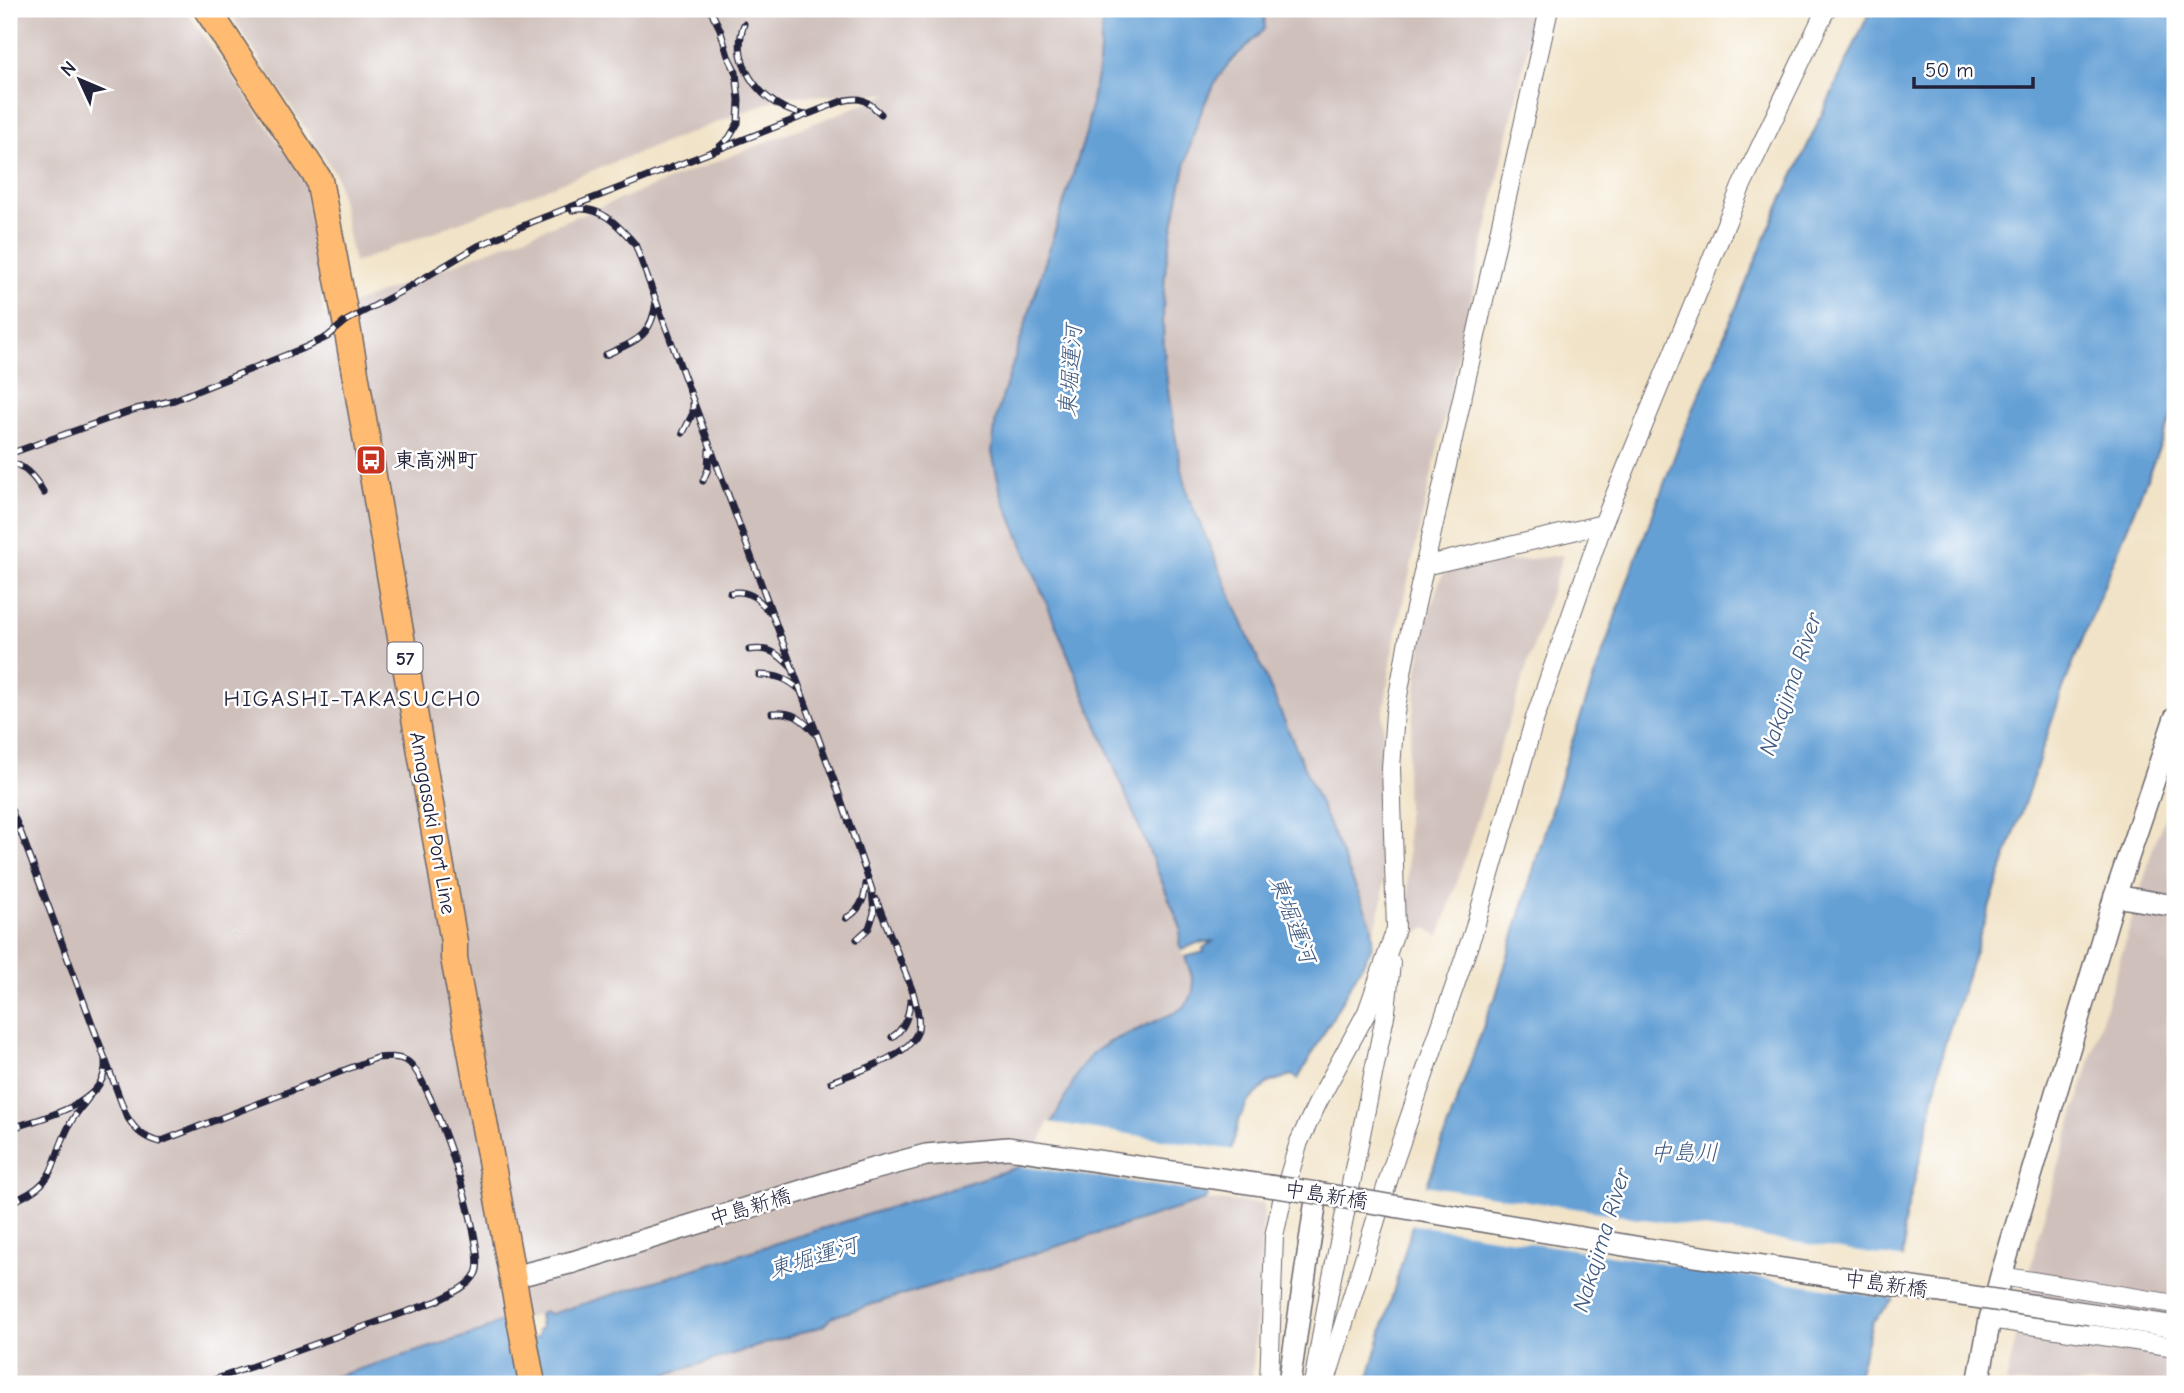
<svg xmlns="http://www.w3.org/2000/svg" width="2184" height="1393" font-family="'Comic Neue','Klee One',sans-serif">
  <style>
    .industrial { fill: #cfc0bb }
    .water { fill: #65a0d5; stroke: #446188; stroke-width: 2 }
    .pier { fill: #f1e3c7 }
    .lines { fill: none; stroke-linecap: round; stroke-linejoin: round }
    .minor-casing { stroke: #6a666c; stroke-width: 20 }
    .tertiary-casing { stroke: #6a666c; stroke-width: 24 }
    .primary-casing { stroke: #6a666c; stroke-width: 29 }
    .minor { stroke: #fff; stroke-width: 18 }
    .tertiary { stroke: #fff; stroke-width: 21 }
    .primary { stroke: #ffbb71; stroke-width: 26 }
    .rail-casing { stroke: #22223b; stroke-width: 7 }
    .rail { stroke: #fff; stroke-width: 4.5; stroke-dasharray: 13; stroke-linecap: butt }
    .tertiary-bridge-casing { stroke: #6a666c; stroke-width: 24; stroke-linecap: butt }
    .tertiary-bridge { stroke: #fff; stroke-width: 21 }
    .labels { text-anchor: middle; stroke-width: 5; stroke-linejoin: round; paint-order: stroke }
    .shield { fill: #fff; stroke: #646476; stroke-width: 2 }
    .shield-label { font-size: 19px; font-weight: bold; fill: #22223b }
    .poi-label { font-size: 21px; font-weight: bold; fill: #22223b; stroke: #fff; text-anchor: start }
    .street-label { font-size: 21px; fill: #22223b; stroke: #fff }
    .water-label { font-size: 23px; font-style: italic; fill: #405b80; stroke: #fff }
    .neighbourhood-label { font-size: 23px; letter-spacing: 2px; fill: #22223b; stroke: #fff }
  </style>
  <rect width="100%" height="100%" fill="#fff"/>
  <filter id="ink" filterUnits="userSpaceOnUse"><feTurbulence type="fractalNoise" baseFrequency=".0143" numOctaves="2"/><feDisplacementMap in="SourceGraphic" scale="14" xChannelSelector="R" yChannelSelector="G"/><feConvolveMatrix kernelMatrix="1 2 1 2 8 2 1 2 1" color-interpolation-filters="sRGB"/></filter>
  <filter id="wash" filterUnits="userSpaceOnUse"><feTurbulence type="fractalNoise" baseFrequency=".00686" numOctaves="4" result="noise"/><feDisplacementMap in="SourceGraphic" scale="28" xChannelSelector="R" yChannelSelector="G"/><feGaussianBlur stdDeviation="1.57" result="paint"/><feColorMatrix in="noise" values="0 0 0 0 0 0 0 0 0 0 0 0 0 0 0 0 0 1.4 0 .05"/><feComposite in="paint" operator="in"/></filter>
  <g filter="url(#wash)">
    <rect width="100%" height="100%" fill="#f1e3c7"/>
    <!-- industrial -->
    <g class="industrial">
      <path d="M9 9H185L304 179 324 315 889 94 785 96 354 263 336 175 227 9H1103L1099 64 1086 133 996 417 992 452 1001 493 1181 928 1179 945 1194 983 1191 998 1184 1007 1101 1047 1081 1067 1032 1161 1015 1168 551 1314 543 1311 539 1315 494 1324 483 1331 311 1384H9Z"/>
      <path d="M1264 9H1536L1394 643 1383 717V899L1373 936 1371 923 1188 496 1169 405 1164 359 1163 317 1165 272 1184 166 1208 96 1216 81 1265 28Z"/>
      <path d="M1563 555 1439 937 1427 928 1418 932 1409 915 1406 775 1423 631 1441 577 1450 569Z"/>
      <path d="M2175 790V1384H2006L2037 1239 2154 845Z"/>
      <path d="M1205 1200 1264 1203 1252 1384H635L823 1326 832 1318Z"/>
    </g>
    <!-- water -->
    <g class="water">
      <path d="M1103 9H1264L1265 28C1249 45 1227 62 1215 83 1195 117 1184 167 1177 205 1173 228 1167 251 1165 274 1158 350 1171 423 1188 496L1371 923 1373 936 1371 949 1298 1079 1292 1075 1268 1083 1248 1102 1239 1119 1232 1147 1205 1200 832 1317 823 1326 635 1384H311L483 1331 494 1324 505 1322 507 1335H509L510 1342 538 1337V1330L541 1329 539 1315 543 1311 551 1314 1015 1168 1032 1161 1081 1067 1093 1053 1108 1043 1176 1012C1201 997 1194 980 1185 957L1204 952 1203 948 1214 941 1197 943 1182 950 1179 944 1181 928 1001 493 992 452 996 417 1086 133 1099 64Z"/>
      <path d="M1871 9H2175V408L2062 691 1985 920 1944 1046 1927 1131 1903 1227 1905 1243 1893 1300 1872 1322 1856 1384H1367L1411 1230 1491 1005 1495 999 1567 756 1630 574 1681 439 1770 226Z"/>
    </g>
    <!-- pier -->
    <g class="pier">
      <path d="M1048 1122 1235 1150 1212 1194 1012 1165 1036 1154Z"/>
      <path d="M1423 1185 1905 1259 1896 1299 1410 1224Z"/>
    </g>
  </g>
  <g filter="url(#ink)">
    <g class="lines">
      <!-- minor casing -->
      <g class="minor-casing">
        <g id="minor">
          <path d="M1424 566 1603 524"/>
          <path d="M2001 1276 2175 1304"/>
          <path d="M1990 1319 2175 1347"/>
          <path d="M1269 1384 1274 1236 1283 1196 1299 1142 1319 1100 1367 1012 1396 929 1391 768 1395 713 1408 640 1549 9"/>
          <path d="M1313 1384 1329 1292 1386 1011 1391 963"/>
          <path d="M1325 1384 1392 1168 1474 930 1535 718 1603 524 1741 187 1826 9"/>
        </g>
      </g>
      <!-- tertiary casing -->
      <g class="tertiary-casing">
        <g id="tertiary">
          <path d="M2115 896 2175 906"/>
          <path d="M513 1277 573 1262"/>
          <path d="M2091 1314 2175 1327"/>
          <path d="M1289 1384 1317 1193"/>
          <path d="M1978 1384 1990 1319 2001 1276 2115 896 2175 718"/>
        </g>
      </g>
      <!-- primary casing -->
      <g class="primary-casing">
        <path id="primary" d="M207 9 319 180 346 321 454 942V958L532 1384"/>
      </g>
      <!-- minor -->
      <use href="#minor" class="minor"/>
      <!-- tertiary -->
      <use href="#tertiary" class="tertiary"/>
      <!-- primary -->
      <use href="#primary" class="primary"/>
      <!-- rail casing -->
      <g class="rail-casing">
        <g id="rail">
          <path d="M710 9 720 29 728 56 736 72 739 100 738 123 729 138 720 146"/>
          <path d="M744 24C728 66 765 108 805 115"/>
          <path d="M572 210C600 204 618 225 635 244L838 791 872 890 874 913 869 928 857 939"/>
          <path d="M605 355C636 341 652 337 656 301"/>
          <path d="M683 433 693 413V404"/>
          <path d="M9 454 136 409 174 400 306 347 327 337 346 321 402 291 478 246 532 222 842 101C862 96 866 100 881 114"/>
          <path d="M9 462C25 465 36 479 44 493"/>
          <path d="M703 481 708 469 709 450"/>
          <path d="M730 593C746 589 759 598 768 611"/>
          <path d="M749 650C770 647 777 653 791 667"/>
          <path d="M759 675C776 675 787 678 800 690"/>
          <path d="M772 713C792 711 801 718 814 732"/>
          <path d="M9 805 21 833 126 1115C135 1130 142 1137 159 1142L376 1058C387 1057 397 1056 407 1061 431 1075 488 1249 476 1273 469 1287 450 1294 437 1301L202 1384"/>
          <path d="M846 918C860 911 865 899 866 884"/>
          <path d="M892 1037C905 1029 909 1015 910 1001"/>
          <path d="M831 1082C854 1072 911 1057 918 1030 920 1017 916 1004 913 992L876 899"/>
          <path d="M9 1129C40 1118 109 1105 105 1061"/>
          <path d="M9 1203C60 1183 48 1166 70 1124 75 1114 83 1106 89 1097"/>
        </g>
      </g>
      <!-- rail -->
      <use href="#rail" class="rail"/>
      <!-- tertiary-bridge casing -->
      <g class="tertiary-bridge-casing">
        <path id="tertiary-bridge" d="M573 1262 866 1171 926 1155 1008 1148 1317 1193 1647 1249 2091 1314"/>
      </g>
      <!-- tertiary-bridge -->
      <use href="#tertiary-bridge" class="tertiary-bridge"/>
    </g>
  </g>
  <!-- icons -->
  <defs>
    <g id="bus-square" transform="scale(1.575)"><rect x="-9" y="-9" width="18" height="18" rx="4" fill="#c8321e" stroke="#fff"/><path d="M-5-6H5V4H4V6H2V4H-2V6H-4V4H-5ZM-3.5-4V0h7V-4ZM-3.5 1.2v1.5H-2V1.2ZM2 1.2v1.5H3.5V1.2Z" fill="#fff"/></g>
  </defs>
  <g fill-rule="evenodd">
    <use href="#bus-square" x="371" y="460"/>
  </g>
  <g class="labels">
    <!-- shield labels -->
    <rect class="shield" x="387.5" y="642.5" width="35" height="31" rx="5"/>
    <g class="shield-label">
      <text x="405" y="665">57</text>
    </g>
    <!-- poi labels -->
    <g class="poi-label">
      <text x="394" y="467">東高洲町</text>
    </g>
    <!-- street labels -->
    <g class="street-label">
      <text transform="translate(433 823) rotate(80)" y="7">Amagasaki Port Line</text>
      <text transform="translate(1326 1195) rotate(9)" y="7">中島新橋</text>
      <text transform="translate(750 1207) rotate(-17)" y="7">中島新橋</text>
      <text transform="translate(1886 1284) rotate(8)" y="7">中島新橋</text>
    </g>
    <!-- water labels -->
    <g class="water-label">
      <text transform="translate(1070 371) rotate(-86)" y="8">東堀運河</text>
      <text transform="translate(1790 684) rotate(-71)" y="8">Nakajima River</text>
      <text transform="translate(1293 919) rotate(69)" y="8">東堀運河</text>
      <text x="1684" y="1160">中島川</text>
      <text transform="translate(1601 1240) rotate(-73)" y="8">Nakajima River</text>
      <text transform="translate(813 1257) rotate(-17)" y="8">東堀運河</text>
    </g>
    <!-- neighbourhood labels -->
    <g class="neighbourhood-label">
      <text x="353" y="706">HIGASHI-TAKASUCHO</text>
    </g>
  </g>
  <!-- margin -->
  <rect width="2184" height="1393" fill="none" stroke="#fff" stroke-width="35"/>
  <!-- north arrow -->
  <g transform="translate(80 80) rotate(314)" stroke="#ffffff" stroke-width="5" paint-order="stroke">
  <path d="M0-5L12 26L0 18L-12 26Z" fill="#22223b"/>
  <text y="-10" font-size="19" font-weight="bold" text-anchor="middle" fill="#22223b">N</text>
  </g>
  <!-- scale -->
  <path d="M1914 77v10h119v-10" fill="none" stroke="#22223b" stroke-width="3.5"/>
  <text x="1925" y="77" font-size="21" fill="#22223b" stroke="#ffffff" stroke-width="5" paint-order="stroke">50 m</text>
</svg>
